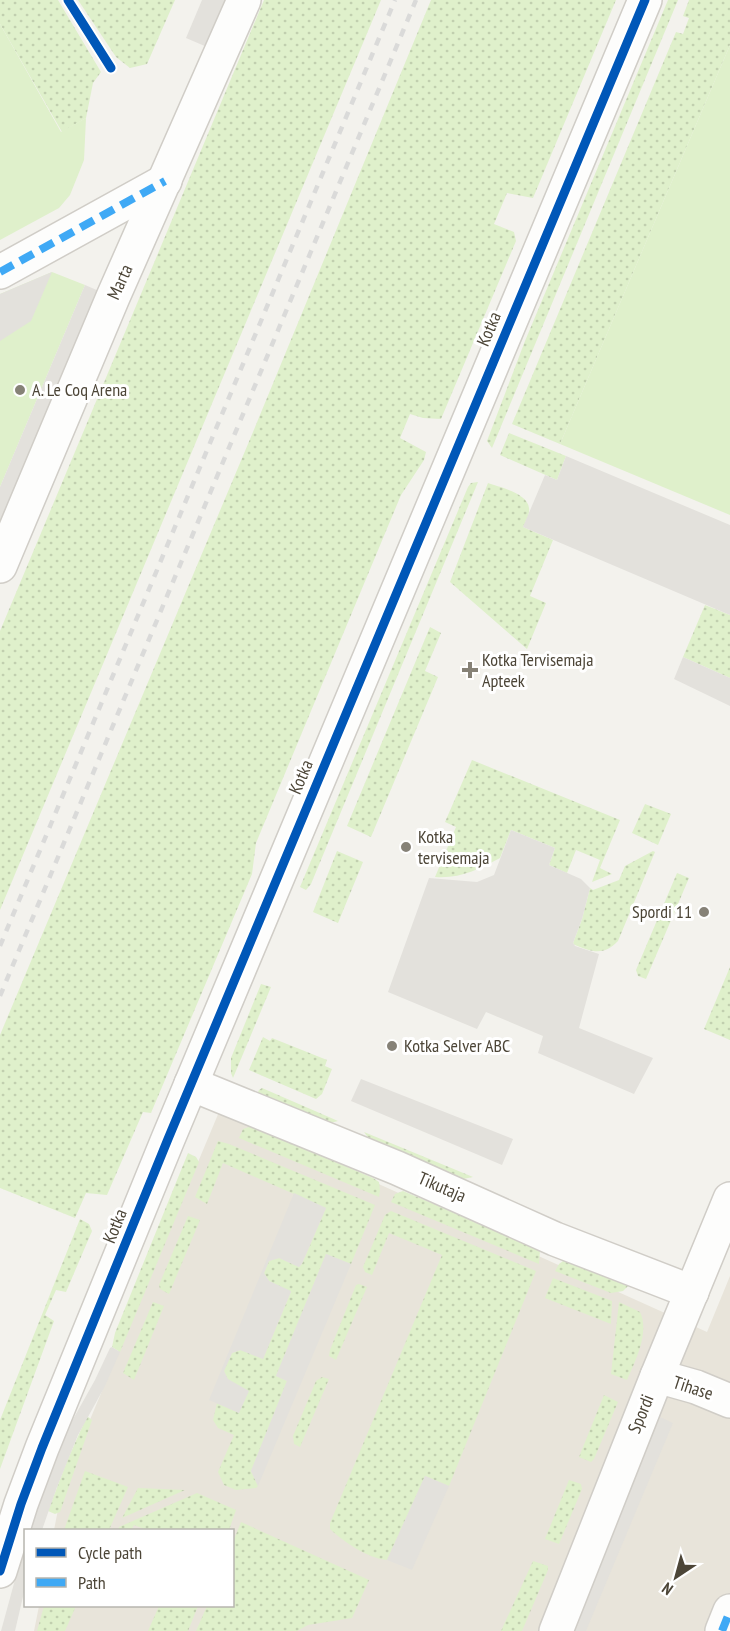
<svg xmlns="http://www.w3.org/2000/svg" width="730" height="1631" font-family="'PT Sans Narrow',sans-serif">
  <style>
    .residential { fill: #e8e4da }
    .green { fill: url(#green-dots) }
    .pitch { fill: #dff0cb }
    .parking { fill: #e3e1dc }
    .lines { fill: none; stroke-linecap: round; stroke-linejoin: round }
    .minor-casing { stroke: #d0cdc7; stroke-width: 36 }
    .tertiary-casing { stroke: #d0cdc7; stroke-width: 36 }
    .minor { stroke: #fdfdfc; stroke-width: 33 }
    .tertiary { stroke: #fdfdfc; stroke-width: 33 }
    .rail { stroke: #dadad9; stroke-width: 4.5; stroke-dasharray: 8 8; stroke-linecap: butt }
    .quiet { stroke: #3fa9f5; stroke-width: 8; stroke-dasharray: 15 8; stroke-linecap: butt }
    .cycleway-casing { stroke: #fff; stroke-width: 13 }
    .cycleway { stroke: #0057b8; stroke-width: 9 }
    .poi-dot { fill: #868277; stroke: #fff; stroke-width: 2 }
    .labels { text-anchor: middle; stroke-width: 6; stroke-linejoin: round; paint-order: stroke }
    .street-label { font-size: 18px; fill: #4c4537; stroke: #fff }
    .poi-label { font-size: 18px; fill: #4c4537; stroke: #fff; text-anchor: start }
  </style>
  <defs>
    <pattern id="green-dots" width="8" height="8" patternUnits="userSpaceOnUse" patternTransform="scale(1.5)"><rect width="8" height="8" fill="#dff0cb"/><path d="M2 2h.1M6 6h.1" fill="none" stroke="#c1cfaf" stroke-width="1.8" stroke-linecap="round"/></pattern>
  </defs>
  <rect width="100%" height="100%" fill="#f3f2ed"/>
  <!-- residential -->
  <path class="residential" d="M219 1112 707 1332 730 1276V1631H34L39 1606H232V1530H54L63 1484Z"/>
  <!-- green -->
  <g class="green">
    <path d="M0 0H58L101 72 93 83 86 118 62 132 0 24Z"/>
    <path d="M78 0H175L147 64 130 68 116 57Z"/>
    <path d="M264 0H381L0 910V631Z"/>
    <path d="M431 0H616L533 198 507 193 494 224 514 232 516 241 441 419 423 418 410 414 400 438 426 452 424 460 401 495 256 843 252 874 151 1113 143 1112 107 1195 86 1193 75 1218 0 1188V1035L253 432Z"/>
    <path d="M668 0H678L492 448 487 441 525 341Z"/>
    <path d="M689 0H730V45L560 444 512 424 676 32 683 34 689 18 683 16Z"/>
    <path d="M509 433 566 456 557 480 500 455Z"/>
    <path d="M478 482 311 884 306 890 300 887 468 487 471 483Z"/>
    <path d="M488 483C499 487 528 493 529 508 530 514 526 521 523 527L553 540 530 596 546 603 527 649 450 582Z"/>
    <path d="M705 605 730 615V678L683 657Z"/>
    <path d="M430 627 441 633 425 671 438 677 371 837 347 826Z"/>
    <path d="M472 760 620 820 600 868 612 874 592 882 600 860 576 850 567 873 549 865 555 848 511 830 500 858C479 869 460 879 435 877L456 827 445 822Z"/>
    <path d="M645 804 671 814 658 845 632 833Z"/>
    <path d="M337 851 363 862 338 923 313 912Z"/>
    <path d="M653 851 655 852 618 941C604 956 592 952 575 945L573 943 582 919 590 888 593 890 619 880 625 866Z"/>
    <path d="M677 873 689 878 646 979 638 976 636 970Z"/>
    <path d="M730 967V1040L704 1029Z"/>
    <path d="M261 984 271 987 233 1078 231 1073V1058Z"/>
    <path d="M263 1037 270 1041 272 1038 327 1060 325 1066 332 1069 322 1094 316 1099 249 1070Z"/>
    <path d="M262 1088 338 1121 326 1124 256 1096 259 1090Z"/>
    <path d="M252 1126 373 1178 379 1182 380 1191 379 1197 239 1138 243 1129Z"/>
    <path d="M364 1132 473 1177 458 1180 372 1143Z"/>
    <path d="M218 1141 229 1144 375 1205 351 1264 326 1254 276 1376 287 1381 251 1471 258 1486 256 1488 236 1490 224 1485 218 1472 234 1435 218 1428 213 1420 217 1403 239 1413 224 1371 232 1353 241 1350 263 1359 291 1292 269 1281 264 1273 269 1261 279 1258 299 1267 302 1264 326 1208 223 1163 207 1204 195 1197Z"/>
    <path d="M188 1153 196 1157 199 1162 120 1352 112 1347 115 1333Z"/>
    <path d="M403 1191 534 1246 540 1250 539 1264 391 1202 395 1194Z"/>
    <path d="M391 1211 536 1271 449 1486 425 1476 387 1560C367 1558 344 1542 330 1529V1523L442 1255 389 1233 372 1275 365 1272 363 1267 385 1215Z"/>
    <path d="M188 1216 200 1220 169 1294 160 1289 159 1285Z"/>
    <path d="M80 1219 89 1224 92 1231 66 1292 56 1290 45 1315 54 1321 0 1469V1420Z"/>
    <path d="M563 1261H571L628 1286 623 1291 611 1293 555 1271 559 1264Z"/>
    <path d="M553 1278 612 1301 611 1324 545 1298Z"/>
    <path d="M359 1284 367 1287 336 1360 329 1356 330 1350 356 1285Z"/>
    <path d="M153 1302 164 1306 134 1380 123 1373Z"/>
    <path d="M619 1302 640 1312C650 1332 635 1362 627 1380L611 1374Z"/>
    <path d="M322 1377 329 1379 300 1447 294 1444 293 1436 316 1381Z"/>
    <path d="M604 1395 618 1402 594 1459 591 1462 579 1457Z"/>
    <path d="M87 1416 92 1420 60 1512 55 1514 48 1511 67 1461Z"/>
    <path d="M85 1471 128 1487 109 1530H64Z"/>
    <path d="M569 1480 581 1484 582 1489 559 1544 545 1539Z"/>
    <path d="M138 1488 185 1490 122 1518Z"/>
    <path d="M197 1493 236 1510 229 1530H147L134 1525 131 1530H118L119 1527Z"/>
    <path d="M241 1522 369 1580 352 1618 308 1625 297 1631H196L207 1606H232L233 1542Z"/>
    <path d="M533 1561 548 1566V1570L522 1631H501Z"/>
    <path d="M44 1606H76L65 1631H37Z"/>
    <path d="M159 1606H198L188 1631H148Z"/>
  </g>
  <!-- pitch -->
  <g class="pitch">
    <path d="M0 24 61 132 86 118 84 160 70 195 59 208 0 240Z"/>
    <path d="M730 45V515L560 444Z"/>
    <path d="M52 272 85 285 0 487V294Z"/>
  </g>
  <!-- parking -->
  <g class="parking">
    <path d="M202 0H227L207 47 186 38Z"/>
    <path d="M52 272 31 321 0 341V294Z"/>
    <path d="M85 285 113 297 0 566V487Z"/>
    <path d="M566 456 730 525V615L523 527 545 475 557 480Z"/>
    <path d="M683 657 730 678V706L674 679Z"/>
    <path d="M511 830 555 848 549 865 581 879 590 888 582 919 573 943 575 946 599 954 579 1028 653 1058 634 1094 538 1053 543 1036 486 1012 477 1029 388 992 429 878 477 882 494 875Z"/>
    <path d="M361 1079 513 1139 502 1165 351 1101Z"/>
    <path d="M294 1193 326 1208 302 1263 299 1267 279 1258 269 1261 264 1273 269 1281 291 1291 263 1359 240 1350 232 1353 224 1371 228 1379 249 1391 239 1413 209 1400Z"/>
    <path d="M326 1254 351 1264 258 1486 251 1471 287 1381 276 1376Z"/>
    <path d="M112 1347 120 1352 105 1386 78 1435 57 1487 42 1530H29L67 1430 95 1380 110 1348Z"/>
    <path d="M660 1417 673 1423 586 1631H571Z"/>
    <path d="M425 1476 449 1486 412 1570 387 1560Z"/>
    <path d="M25 1543V1588L15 1631H1Z"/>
  </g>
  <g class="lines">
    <!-- minor casing -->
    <g class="minor-casing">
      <g id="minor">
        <path d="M0 272 165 181"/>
        <path d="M0 566 113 297 244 0"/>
        <path d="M191 1084 397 1168 555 1239 692 1292"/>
        <path d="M657 1376 696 1387 730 1401"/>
        <path d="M556 1631 657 1376 730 1199"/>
        <path d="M722 1631 730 1611"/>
      </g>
    </g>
    <!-- tertiary casing -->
    <g class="tertiary-casing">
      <path id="tertiary" d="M0 1571 21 1504 42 1448 168 1139 645 0"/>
    </g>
    <!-- minor -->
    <use href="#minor" class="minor"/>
    <!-- tertiary -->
    <use href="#tertiary" class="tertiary"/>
    <!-- rail -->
    <g class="rail">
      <path d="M0 946 395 0"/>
      <path d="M0 996 416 0"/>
    </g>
    <!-- quiet -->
    <g class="quiet">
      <path d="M0 272 165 181"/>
      <path d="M722 1631 730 1611"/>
    </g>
    <!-- cycleway casing -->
    <g class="cycleway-casing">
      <g id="cycleway">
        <path d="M68 0 111 68"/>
        <path d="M0 1571 21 1504 42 1448 168 1139 645 0"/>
      </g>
    </g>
    <!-- cycleway -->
    <use href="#cycleway" class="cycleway"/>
  </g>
  <!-- markers -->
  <g class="poi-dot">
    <circle cx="20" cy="390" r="6"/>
    <path d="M467 661h6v6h6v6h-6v6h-6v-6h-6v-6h6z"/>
    <circle cx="406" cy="847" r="6"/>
    <circle cx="704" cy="912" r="6"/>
    <circle cx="392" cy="1046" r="6"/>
  </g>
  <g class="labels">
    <!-- street labels -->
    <g class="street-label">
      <text transform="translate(120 282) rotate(-66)" y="6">Marta</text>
      <text transform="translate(489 329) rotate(-67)" y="6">Kotka</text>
      <text transform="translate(301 777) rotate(-67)" y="6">Kotka</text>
      <text transform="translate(442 1187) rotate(23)" y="6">Tikutaja</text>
      <text transform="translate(115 1226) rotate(-68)" y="6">Kotka</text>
      <text transform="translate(693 1388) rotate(18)" y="6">Tihase</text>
      <text transform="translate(641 1414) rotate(-68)" y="6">Spordi</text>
    </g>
    <!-- poi labels -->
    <g class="poi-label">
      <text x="32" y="396">A. Le Coq Arena</text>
      <text x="482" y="666">Kotka Tervisemaja<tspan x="482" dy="21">Apteek</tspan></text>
      <text x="418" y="843">Kotka<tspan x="418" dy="21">tervisemaja</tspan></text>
      <text x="692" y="918" text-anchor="end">Spordi 11</text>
      <text x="404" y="1052">Kotka Selver ABC</text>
    </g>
  </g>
  <!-- legend -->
  <rect x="24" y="1529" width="210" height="78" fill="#ffffff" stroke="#b7b5af" stroke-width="1.5"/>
  <rect x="36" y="1548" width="30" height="9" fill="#0057b8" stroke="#b7b5af" stroke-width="1.5"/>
  <text x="78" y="1559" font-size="18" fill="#4c4537">Cycle path</text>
  <rect x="36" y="1578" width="30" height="9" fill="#3fa9f5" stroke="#b7b5af" stroke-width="1.5"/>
  <text x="78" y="1589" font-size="18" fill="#4c4537">Path</text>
  <!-- north arrow -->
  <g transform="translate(676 1577) rotate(216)" stroke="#ffffff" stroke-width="4.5" paint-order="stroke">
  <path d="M0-4.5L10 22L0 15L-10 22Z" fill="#4c4537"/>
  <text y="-9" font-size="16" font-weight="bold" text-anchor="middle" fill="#4c4537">N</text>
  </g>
</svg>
